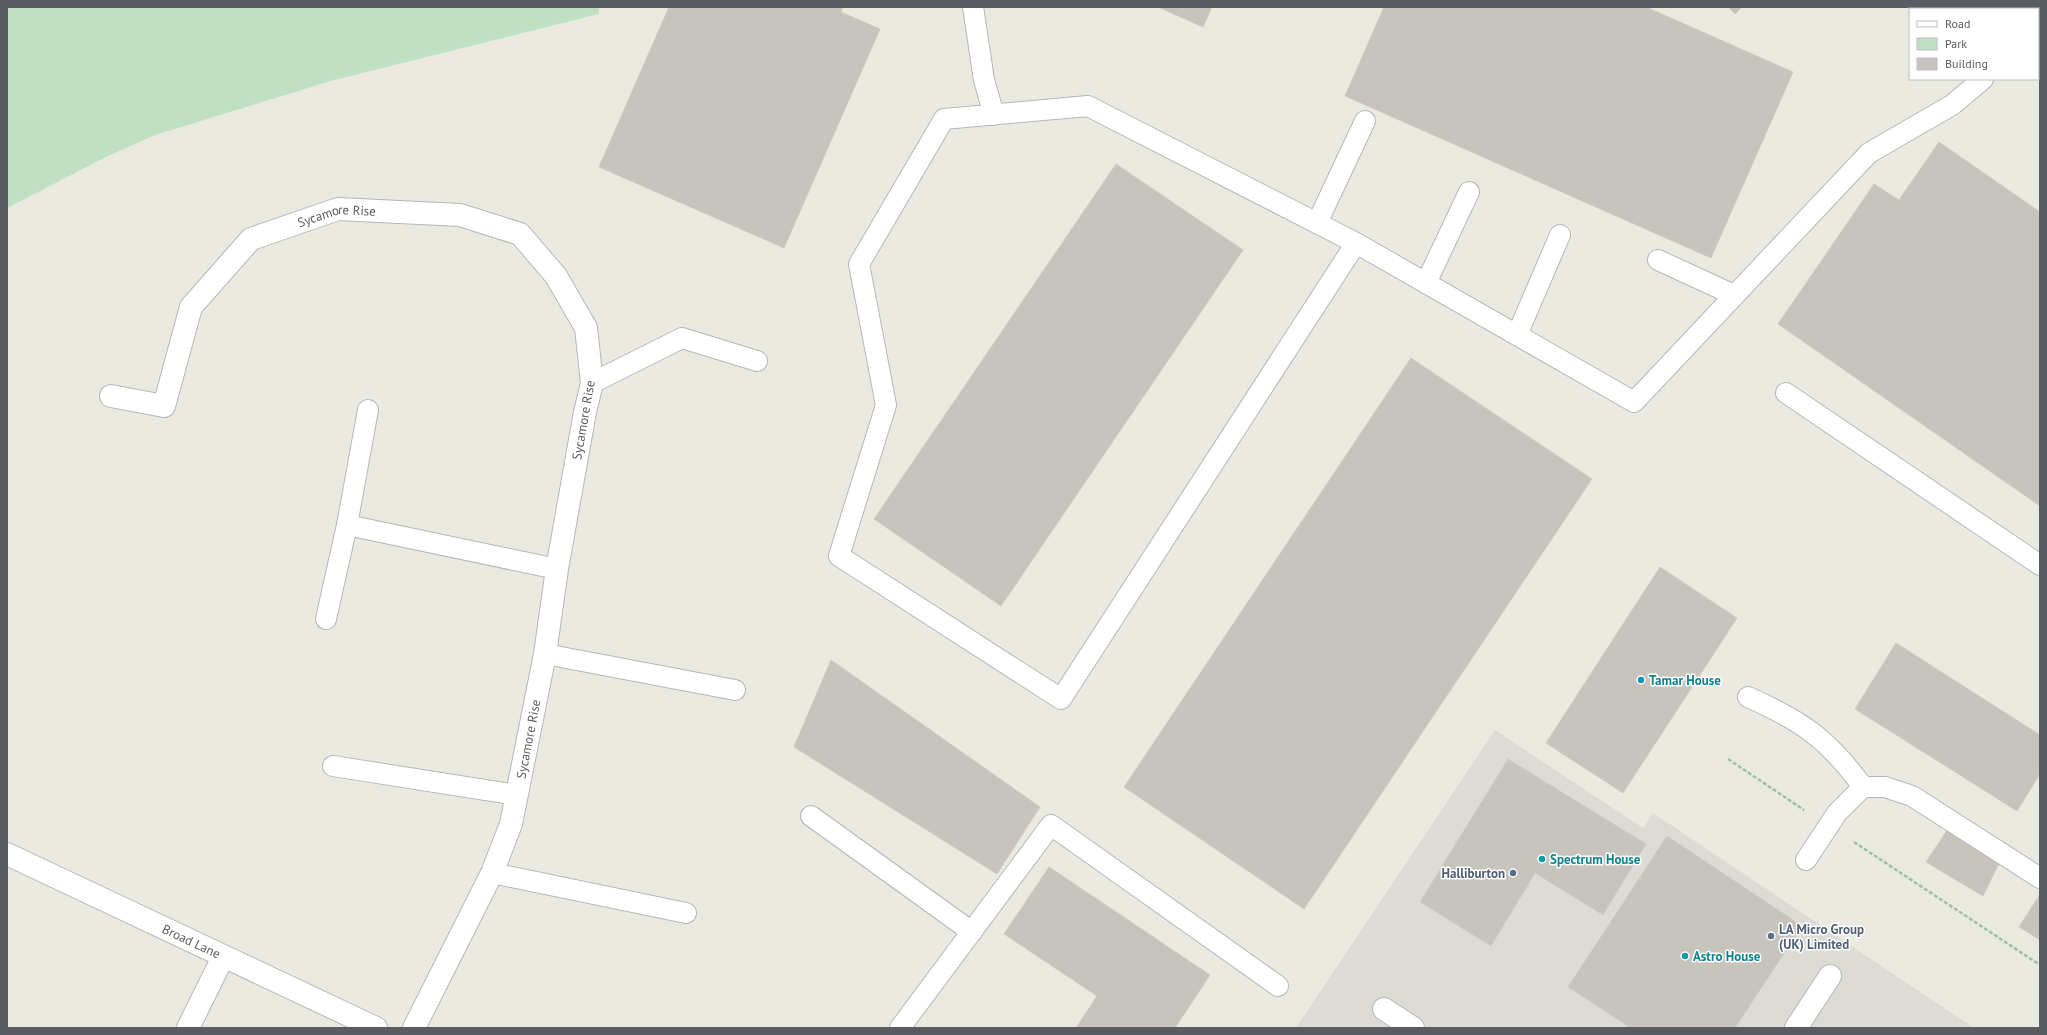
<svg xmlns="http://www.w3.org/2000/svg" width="2047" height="1035" font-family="'PT Sans',sans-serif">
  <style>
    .industrial { fill: #dddbd5 }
    .green { fill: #bfe1c2 }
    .building { fill: #c7c4be; stroke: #cfccc0 }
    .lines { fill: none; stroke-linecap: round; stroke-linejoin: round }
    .service-casing { stroke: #b4b6bb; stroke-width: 22 }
    .minor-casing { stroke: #b4b6bb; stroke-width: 24 }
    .tertiary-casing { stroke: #b4b6bb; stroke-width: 24 }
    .path { stroke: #9ac1a8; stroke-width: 2.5; stroke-dasharray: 4 2; stroke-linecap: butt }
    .service { stroke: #fff; stroke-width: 20 }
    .minor { stroke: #fff; stroke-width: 22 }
    .tertiary { stroke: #fff; stroke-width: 22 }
    .culture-dot { fill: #0f9aa8; stroke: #fff; stroke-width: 1.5 }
    .service-dot { fill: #5c6f8a; stroke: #fff; stroke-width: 1.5 }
    .labels { text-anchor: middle; stroke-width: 3; stroke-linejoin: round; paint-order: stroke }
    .street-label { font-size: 13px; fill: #5a5c61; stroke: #fff }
    .culture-label { font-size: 13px; font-weight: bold; fill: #0d838f; stroke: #fff; text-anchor: start }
    .service-label { font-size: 13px; font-weight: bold; fill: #4e5e75; stroke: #fff; text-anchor: end }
  </style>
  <rect width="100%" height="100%" fill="#ebeae1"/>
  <!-- industrial -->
  <path class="industrial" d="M1495 730 1643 828 1653 813 1974 1028H1296Z"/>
  <!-- green -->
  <path class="green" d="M7 7H599V14L334 80 155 135 108 156 7 208Z"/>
  <!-- building -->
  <g class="building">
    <path d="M669 7H843L841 12 880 29 784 248 599 167Z"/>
    <path d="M1158 7H1212L1203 27Z"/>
    <path d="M1384 7H1646L1793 72 1711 258 1345 96Z"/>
    <path d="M1728 7H1742L1735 14Z"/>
    <path d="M1939 142 2040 212V506L1778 324 1874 184 1899 200Z"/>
    <path d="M1116 164 1243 250 1001 606 874 519Z"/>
    <path d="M1411 358 1592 479 1304 909 1124 787Z"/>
    <path d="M1660 567 1737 618 1623 793 1546 743Z"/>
    <path d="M1896 643 2040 735V774L2017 811 1855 709Z"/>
    <path d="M831 660 1040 807 997 874 794 747Z"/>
    <path d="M1508 759 1646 844 1603 915 1535 873 1491 946 1420 902Z"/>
    <path d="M1952 823 2003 855 1983 896 1926 862Z"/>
    <path d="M1667 836 1802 926 1735 1028H1631L1568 987Z"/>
    <path d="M1049 867 1210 975 1175 1028H1076L1097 996 1004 934Z"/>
    <path d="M2040 894V940L2019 927Z"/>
  </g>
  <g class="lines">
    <!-- service casing -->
    <g class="service-casing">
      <g id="service">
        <path d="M973 7 984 80 994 115"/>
        <path d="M1317 223 1365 121"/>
        <path d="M1356 243 1061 699 839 556 886 405 859 264 944 119 1088 106 1356 243 1634 402 1869 153 1952 105 1983 79"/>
        <path d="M1658 260 1734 295"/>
        <path d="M1426 283 1469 192"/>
        <path d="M1517 335 1560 235"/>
        <path d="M592 383 682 338 757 361"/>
        <path d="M1786 393 2040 565"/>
        <path d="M368 410 347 525 557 569"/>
        <path d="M326 619 347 525"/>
        <path d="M545 654 735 690"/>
        <path d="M1748 697C1802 721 1828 739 1863 787"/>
        <path d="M333 766 517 795"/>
        <path d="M811 816 972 932"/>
        <path d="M1806 860 1837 813 1863 787H1885L1912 796 2040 878"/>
        <path d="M492 873 686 913"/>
        <path d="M900 1028 1051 825 1278 986"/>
      </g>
    </g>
    <!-- minor casing -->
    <g class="minor-casing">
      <g id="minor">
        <path d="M2020 7 2022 9"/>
        <path d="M2038 25 2040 27"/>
        <path id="s1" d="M111 396 164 406 191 307 251 239 338 209 460 215 520 234 556 276 586 328 592 383 585 412 557 569 545 654 511 824 492 873 414 1028"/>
        <path d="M1384 1009 1413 1028"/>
        <path d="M188 1028 223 957"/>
        <path d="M1796 1028 1830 976"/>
      </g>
    </g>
    <!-- tertiary casing -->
    <g class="tertiary-casing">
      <g id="tertiary">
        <path id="s2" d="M7 854 376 1028"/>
      </g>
    </g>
    <!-- path -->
    <g class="path">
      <path d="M1728 759 1804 810"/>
      <path d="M1854 842 2040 965"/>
    </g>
    <!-- service -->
    <use href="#service" class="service"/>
    <!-- minor -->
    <use href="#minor" class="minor"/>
    <!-- tertiary -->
    <use href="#tertiary" class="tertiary"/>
  </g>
  <!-- markers -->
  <g class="culture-dot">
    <circle cx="1641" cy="680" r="4"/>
    <circle cx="1542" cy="859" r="4"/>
    <circle cx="1685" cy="956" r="4"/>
  </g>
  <g class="service-dot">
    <circle cx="1513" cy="873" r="4"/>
    <circle cx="1771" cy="936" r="4"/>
  </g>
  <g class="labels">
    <!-- street labels -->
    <g class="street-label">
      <text dy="5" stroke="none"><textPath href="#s1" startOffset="337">Sycamore Rise</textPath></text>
      <text transform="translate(583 420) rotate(-80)" y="5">Sycamore Rise</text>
      <text transform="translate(528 739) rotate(-79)" y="5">Sycamore Rise</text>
      <text dy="5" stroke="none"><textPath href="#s2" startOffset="204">Broad Lane</textPath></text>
    </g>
    <!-- culture labels -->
    <g class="culture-label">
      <text x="1649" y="685">Tamar House</text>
      <text x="1550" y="864">Spectrum House</text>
      <text x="1693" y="961">Astro House</text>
    </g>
    <!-- service labels -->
    <g class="service-label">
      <text x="1505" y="878">Halliburton</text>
      <text x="1779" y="934" text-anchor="start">LA Micro Group<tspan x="1779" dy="15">(UK) Limited</tspan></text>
    </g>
  </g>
  <!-- border -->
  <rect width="2047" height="1035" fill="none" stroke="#5a5c61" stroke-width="16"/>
  <!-- legend -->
  <rect x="1909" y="8" width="130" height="72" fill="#ffffff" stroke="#bdbec0"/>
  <rect x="1917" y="21" width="20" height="6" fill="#ffffff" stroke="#bdbec0"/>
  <text x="1945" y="28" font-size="12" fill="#5a5c61">Road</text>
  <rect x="1917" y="38" width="20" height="12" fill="#bfe1c2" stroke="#bdbec0"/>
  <text x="1945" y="48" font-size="12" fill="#5a5c61">Park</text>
  <rect x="1917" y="58" width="20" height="12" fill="#c7c4be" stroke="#bdbec0"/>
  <text x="1945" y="68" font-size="12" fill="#5a5c61">Building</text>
</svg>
